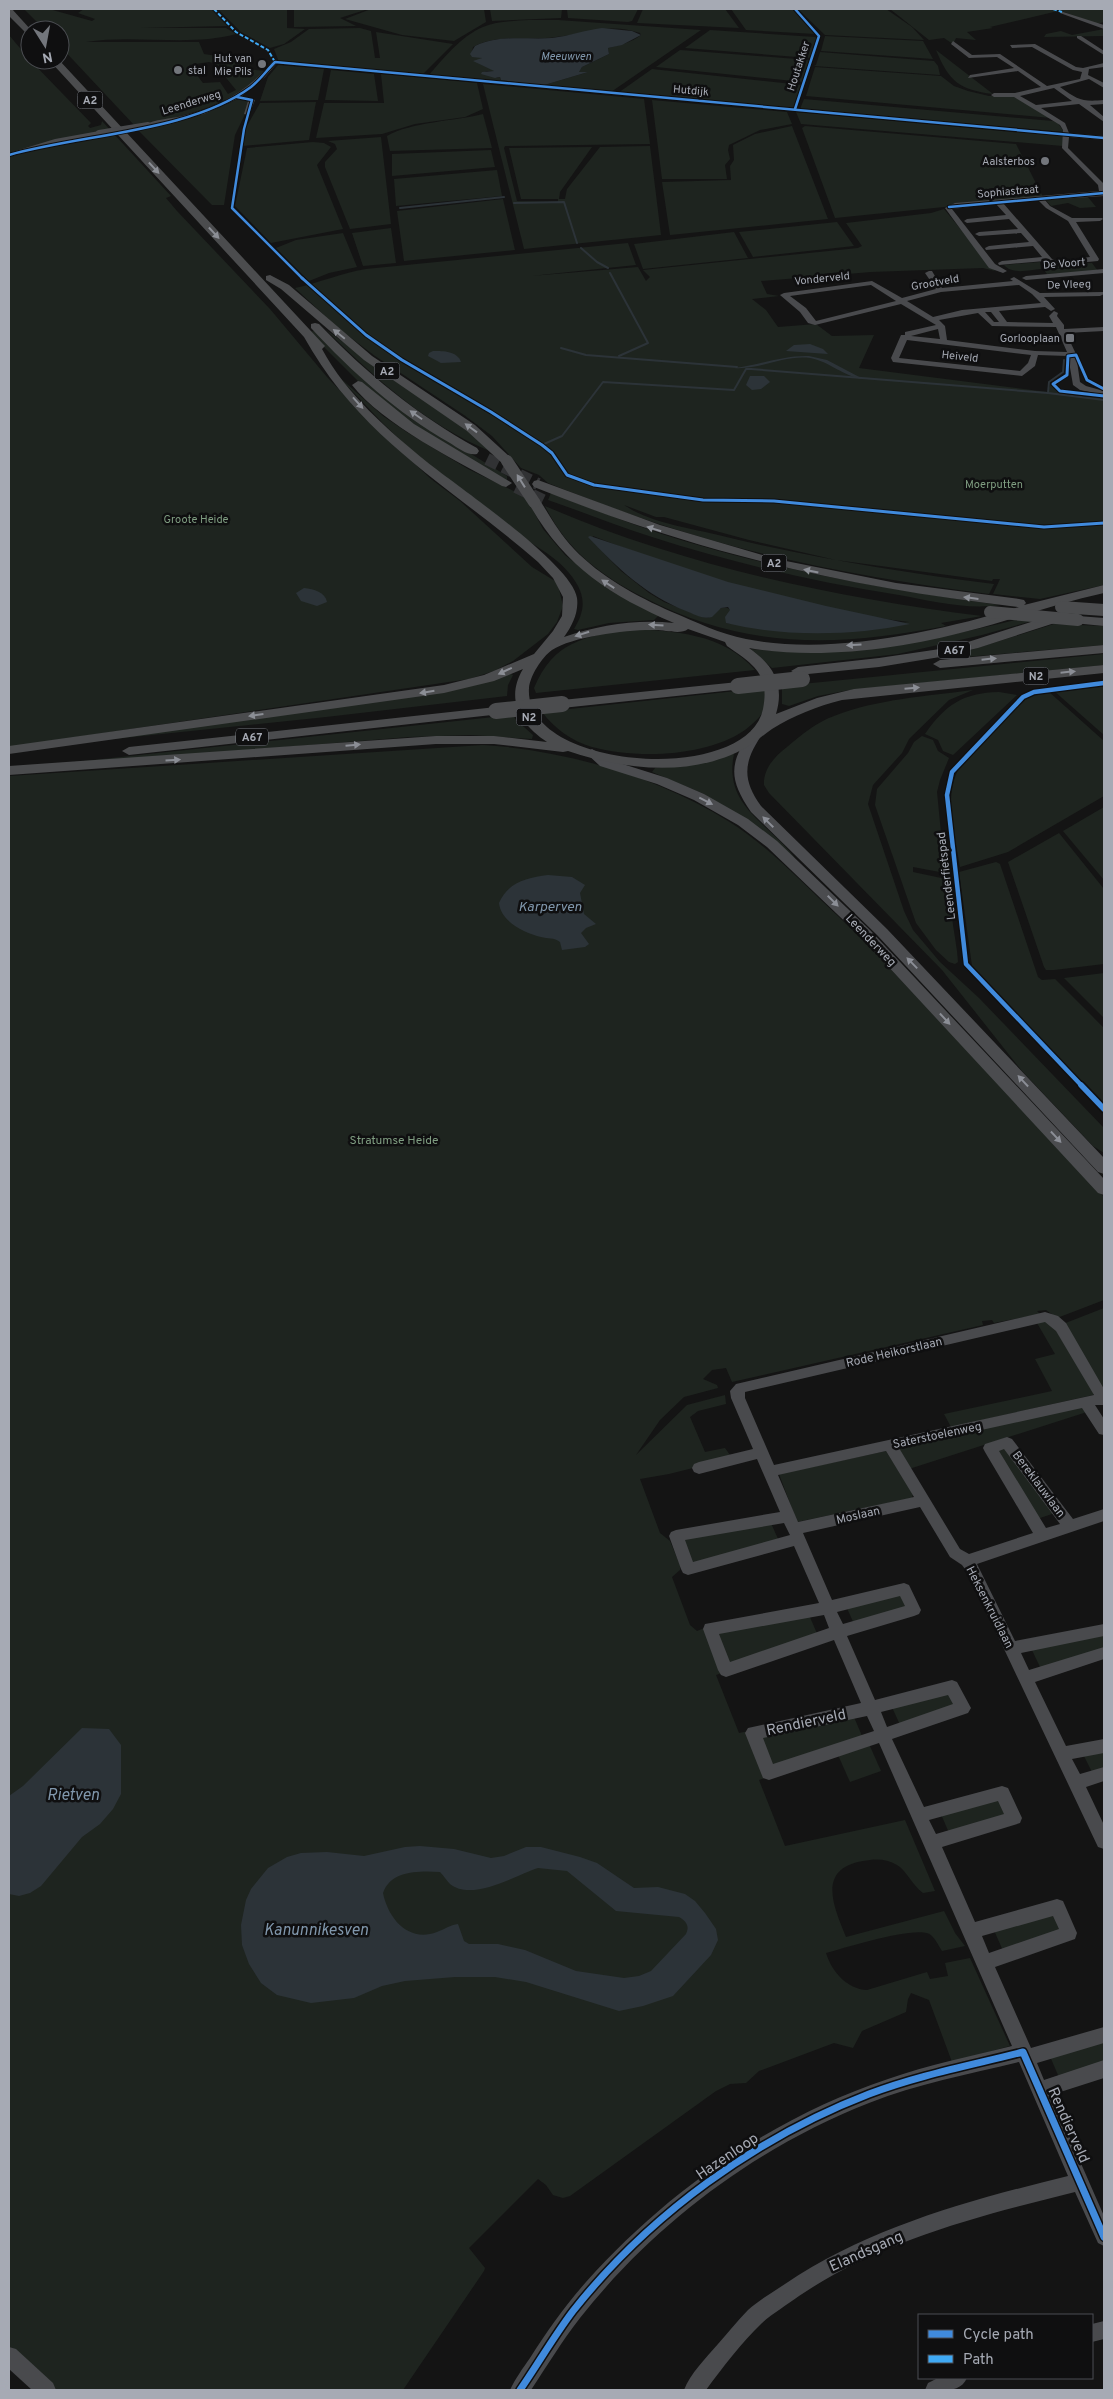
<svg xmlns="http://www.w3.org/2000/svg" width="1113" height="2399" font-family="Overpass,sans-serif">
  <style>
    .green { fill: #1e241f; fill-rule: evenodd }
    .water { fill: #2c3338; fill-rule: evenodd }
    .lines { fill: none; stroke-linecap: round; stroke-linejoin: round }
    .stream { stroke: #2c3338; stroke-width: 2 }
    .highway-tunnel { stroke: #313234; stroke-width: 12; stroke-dasharray: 12 6; stroke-linecap: butt }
    .minor { fill: #494a4d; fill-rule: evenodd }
    .major { fill: #4b4c4f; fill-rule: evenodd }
    .highway { fill: #4b4c4e; fill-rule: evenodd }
    .minor-bridge { stroke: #494a4d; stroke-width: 6 }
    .highway-bridge-far1 { stroke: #4b4c4e; stroke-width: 12 }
    .highway-bridge { stroke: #4b4c4e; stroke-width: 16 }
    .quiet { stroke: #3fa9f5; stroke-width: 2; stroke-dasharray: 4 2; stroke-linecap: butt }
    .cycleway-far4-casing { stroke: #0f0f10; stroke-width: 4.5 }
    .cycleway-far3-casing { stroke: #0f0f10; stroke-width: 5 }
    .cycleway-far2-casing { stroke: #0f0f10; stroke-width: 7 }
    .cycleway-far1-casing { stroke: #0f0f10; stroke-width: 9 }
    .cycleway-casing { stroke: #0f0f10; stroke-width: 10 }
    .cycleway-far4 { stroke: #408adc; stroke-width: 2.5 }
    .cycleway-far3 { stroke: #408adc; stroke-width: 3 }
    .cycleway-far2 { stroke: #408adc; stroke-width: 4.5 }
    .cycleway-far1 { stroke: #408adc; stroke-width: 5.5 }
    .cycleway { stroke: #408adc; stroke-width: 7 }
    .oneway { fill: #8b8e95 }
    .oneway2 { fill: #8b8e96 }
    .poi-dot { fill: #73767c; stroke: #0f0f10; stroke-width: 2 }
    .labels { text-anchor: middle; stroke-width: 5; stroke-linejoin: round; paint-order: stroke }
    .far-water-label { font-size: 11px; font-style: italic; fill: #8097ac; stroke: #0f0f10 }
    .far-poi-label { font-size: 11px; fill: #a6aab4; stroke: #0f0f10; text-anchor: end }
    .far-street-label { font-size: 11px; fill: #a6aab4; stroke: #0f0f10 }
    .shield { fill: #0f0f10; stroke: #797c83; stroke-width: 1 }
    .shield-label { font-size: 11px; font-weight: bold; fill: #a6aab4 }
    .far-park-label { font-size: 11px; fill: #7f9d81; stroke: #0f0f10 }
    .street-label { font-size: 12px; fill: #a6aab4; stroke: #0f0f10 }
    .park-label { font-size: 12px; fill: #7f9d81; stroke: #0f0f10 }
    .water-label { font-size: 14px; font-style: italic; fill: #8097ac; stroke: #0f0f10 }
    .near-street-label { font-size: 15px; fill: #a6aab4; stroke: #0f0f10 }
    .near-water-label { font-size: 16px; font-style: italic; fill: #8097ac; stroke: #0f0f10 }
  </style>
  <rect width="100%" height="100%" fill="#141414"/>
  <!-- green -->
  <g class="green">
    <path d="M24 9H49L92 21 95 19 78 13 84 9H211L227 26 141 28H226L236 34C190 47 133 34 86 42H199L204 54 237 59 240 68 265 71C230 107 183 117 135 126L60 46V30H45ZM209 62 214 63 236 90 228 94 220 82 203 83 189 65Z"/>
    <path d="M218 9H287V28L305 29 284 44 270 48 241 32Z"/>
    <path d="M294 9H368L340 18 356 26 296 27H294Z"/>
    <path d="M371 9H484L486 22 454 41 402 35 345 19Z"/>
    <path d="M490 9H638L632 21 628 22 568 18 567 10 562 9 561 18 492 21Z"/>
    <path d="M643 9H725L739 28 637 23Z"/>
    <path d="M731 9H792L816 34 746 30Z"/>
    <path d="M798 9H886L912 27 924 40 825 35Z"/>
    <path d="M890 9H1050L1058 11 990 27 993 28 967 32 976 40 956 38 953 44 944 38 929 40Z"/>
    <path d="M1056 9H1104V22L1097 24Z"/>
    <path d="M529 20H558L701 30 611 92 541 86 588 72 578 73 582 67 609 54 608 48C619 45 631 43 641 35L640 33C608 22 587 34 556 37 529 41 499 33 473 47L471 56 481 57 480 64 495 71H485L497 78 500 77 501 80 525 84 428 76C443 59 461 36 483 27 497 21 514 21 529 20Z"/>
    <path d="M360 28 371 31 375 58H380L376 32 453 44 422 75 279 62 274 49 291 42 309 29Z"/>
    <path d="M1104 29V36L1044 37 1046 34 1061 31 1072 35Z"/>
    <path d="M710 30 815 37 817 39 810 58 685 48Z"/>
    <path d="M9 35 30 60 91 123 88 126 90 128 101 125 102 121 171 196 166 198 177 211 270 309 327 377 371 423 431 479 460 501 532 567 555 581 559 589 563 606 557 622 548 634 513 661 494 671 469 679 9 747Z"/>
    <path d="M825 36 923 41 933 59 821 51Z"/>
    <path d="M680 50 809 60 810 61 803 82 656 67Z"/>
    <path d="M936 50 993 94C959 90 949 81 936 50Z"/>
    <path d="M820 52 934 61 938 66 940 75 814 66 816 65Z"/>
    <path d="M278 65 324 69 318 100 260 101 268 77Z"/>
    <path d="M815 67 941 76 954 86 968 91 989 96H1013L1051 118 806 96Z"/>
    <path d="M652 69 802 85 794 108 618 93Z"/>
    <path d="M331 70 374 74 378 101 325 100Z"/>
    <path d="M381 74 477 83 483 109 465 117 415 124 382 134 316 138 324 103H384Z"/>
    <path d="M483 84 644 99 650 144 505 146 504 148 517 201 558 202V199H521L509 148 592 147 560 192 559 199H565L567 189 600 147 650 146 661 235 524 249Z"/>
    <path d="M804 99 1053 121 1058 123 1064 132 800 109Z"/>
    <path d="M236 100H248L249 106 235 135 224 205H212L136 128 214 109Z"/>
    <path d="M652 100 787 112 792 124 760 130 729 145 728 150 730 159 725 165 727 179H662Z"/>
    <path d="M260 103 316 102 309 140 242 146 244 131Z"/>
    <path d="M796 112 1064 136 1063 146 801 124Z"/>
    <path d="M483 114 492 148 390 151 387 136C411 122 455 121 483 114Z"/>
    <path d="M792 126 828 219 670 235 662 182 731 180 730 166 734 160 733 145 755 134Z"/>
    <path d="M805 126 1016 144 1043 197 835 218 802 128Z"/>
    <path d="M381 137 391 224 350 229 325 167V162L337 149 335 144 328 141Z"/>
    <path d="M313 142 324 143 331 147 317 165 343 229 271 243 235 206 247 148Z"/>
    <path d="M491 150 495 167 392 176V154Z"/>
    <path d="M497 170 502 196 396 206 394 179Z"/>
    <path d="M1087 196 1096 207 1080 208 1068 203 1051 206 1045 199Z"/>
    <path d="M503 199 515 250 404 261 397 211Z"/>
    <path d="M944 209 995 271 983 268 871 272 761 281 767 294 779 296 752 299 766 310 778 327 816 324 832 336 874 335 859 368 1047 392 1051 384C1057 399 1090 396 1104 398V585L1040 599 993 594 1000 579H993L992 581 836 560 749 540 664 517H656L624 505C649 522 684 527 714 534 807 557 899 572 994 584L989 594C879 580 768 560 662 525 624 513 586 498 548 483L539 475 521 468 492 436 464 415 375 356 338 328 295 288C319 283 341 273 366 269L628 243 636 265 531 276 638 267 646 281 650 277 643 270 858 248 862 246 846 223 931 213Z"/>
    <path d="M837 222 854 246 753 257 739 232Z"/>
    <path d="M391 228 396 263 363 266 352 233Z"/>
    <path d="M734 232 748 258 643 269 634 244Z"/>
    <path d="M343 233 357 267 329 273 309 281 276 248 296 240Z"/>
    <path d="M1046 260 1050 264 1092 263 1098 271 1047 274 1044 270 1085 267 1043 269 1045 264 1042 261Z"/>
    <path d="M1040 262 1041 269C1029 270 1013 275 1004 265Z"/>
    <path d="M325 329 479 439 492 452C427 426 374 377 325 329Z"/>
    <path d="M314 331 445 438 507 476V480L435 441 365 388 309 332Z"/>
    <path d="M338 376 383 416 408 433 468 469 526 497 543 529 565 555 602 584 669 620 658 616 654 620 609 623 578 630 574 629C583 615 586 601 578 586 563 557 527 542 502 524 477 506 454 486 430 467 397 439 367 407 338 376Z"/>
    <path d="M551 493C600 512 648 531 698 545 797 574 898 591 1000 605 967 610 931 601 899 595 815 582 733 563 652 537 617 526 583 512 548 500Z"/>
    <path d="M545 506C684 566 833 597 982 616L941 623 946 626C836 647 745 650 643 597 600 575 567 550 545 506ZM593 536C693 575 803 609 909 622L790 631 726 623 731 610C722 603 715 612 708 618L703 617 664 602 649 593 621 571 592 541Z"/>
    <path d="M1015 620 1032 621 982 635 898 654 772 668 751 649C840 659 929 641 1015 620Z"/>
    <path d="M1054 624 1104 626V645L942 659Z"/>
    <path d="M629 629C674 631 723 633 755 670L536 693 534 688C554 641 584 637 629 629Z"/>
    <path d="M1104 654V665L850 690 818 696 789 706 782 704V686Z"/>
    <path d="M508 673 513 675 508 685 507 696 326 717 104 740 353 704Z"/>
    <path d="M1104 685V735L1053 690Z"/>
    <path d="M765 688C765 694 766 701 765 707 762 717 752 724 745 730 706 757 637 759 592 747 572 741 555 729 542 712Z"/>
    <path d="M973 690 949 700 909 739 902 753 873 785 868 804 904 911 913 930 940 962 979 998 1104 1128V1153L1093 1146 1022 1071 942 970 769 793 764 785C763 769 775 756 787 747 801 735 817 722 834 716 877 699 928 696 973 690Z"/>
    <path d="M1048 691 1104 741V796L1008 852 960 867C955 834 943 799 959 768L1029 695Z"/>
    <path d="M999 692 1017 695 953 755 943 751 938 740 925 734C946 704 963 693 999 692Z"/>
    <path d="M513 715 516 720 533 735 532 739 471 735 409 737 9 769Z"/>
    <path d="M922 736 933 740 938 751 949 758 940 780 937 792 945 873 913 867V872L946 879 957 951 958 962 955 964 949 962 936 950 916 923 875 805 877 789 908 753 914 742Z"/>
    <path d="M483 745C566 750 658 777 728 821 770 847 803 884 839 917 881 957 920 1001 960 1043 1008 1095 1056 1146 1104 1197V1300L1057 1318 1046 1310 1037 1311 1040 1314 994 1323 992 1320 982 1321 983 1325 732 1382 726 1368 712 1370 703 1379 717 1385 718 1388 684 1397 660 1420 636 1455 687 1405 725 1395 726 1404 698 1411 690 1417 705 1452 725 1448 730 1455 721 1461 669 1474 640 1479 660 1533 670 1541 680 1565V1570L672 1577 690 1625 697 1631 707 1627 725 1672 716 1675 739 1733 749 1731 767 1777 759 1780 785 1846 905 1820 935 1891 923 1893C912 1885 907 1871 897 1865 886 1858 874 1859 863 1861 816 1869 834 1907 846 1937L944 1911 955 1933 965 1946 942 1951C938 1945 934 1935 927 1933 908 1928 847 1947 826 1953 832 1972 847 1989 867 1990L927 1972 930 1979 948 1976 945 1963 970 1958 1010 2046 952 2062 929 2000 911 1993 908 1999 906 2012 862 2031 853 2048 834 2043 759 2071 746 2083 730 2084 716 2091 570 2196 563 2198 553 2195 546 2185 538 2179 469 2248 485 2268 484 2271 403 2390H52L9 2351V776Z"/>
    <path d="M732 753 734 754C723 806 768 822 795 858L704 794 652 772 655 768 688 766Z"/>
    <path d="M1104 807V880L1063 831Z"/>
    <path d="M1059 833 1104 889V964L1054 970H1046L1044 967 1008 862Z"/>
    <path d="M996 862 1000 864 1038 977 1042 980 1055 979 1104 1028V1109L973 973 959 872Z"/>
    <path d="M1104 973V1018L1064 978Z"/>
    <path d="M1104 1308V1393L1063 1324Z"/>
    <path d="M1042 1322H1051L1094 1392 1093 1395 951 1427 944 1414 1052 1391 1035 1359 1055 1354 1037 1323Z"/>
    <path d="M1083 1406 1090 1411 909 1469 899 1450 902 1446Z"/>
    <path d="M1005 1446 1058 1512 1034 1520 996 1450Z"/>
    <path d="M886 1451 913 1494 912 1498 797 1522 779 1474Z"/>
    <path d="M770 1521 779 1541 693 1566 680 1537Z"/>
    <path d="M901 1593 910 1606 855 1626 846 1606Z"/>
    <path d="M809 1615 819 1638 727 1668 712 1629Z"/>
    <path d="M1104 1633V1650L1041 1669 1030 1646Z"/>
    <path d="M947 1691 958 1705 901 1727 891 1705Z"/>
    <path d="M853 1715 863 1738 773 1769 758 1735Z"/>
    <path d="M869 1744 881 1771 850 1782 838 1755Z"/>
    <path d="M1104 1748V1773L1094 1776 1082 1752Z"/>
    <path d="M997 1797 1008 1813 950 1835 940 1812Z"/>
    <path d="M1052 1911 1064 1928 1004 1953 993 1928Z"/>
    <path d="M1104 2038V2066L1061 2082 1049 2054Z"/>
  </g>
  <!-- water -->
  <g class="water">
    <path d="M602 28 632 31 641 35 622 45 608 48 609 54 582 67 579 72H588L541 86 501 80 500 77 495 78 481 74 482 72 494 71 473 61 482 58 472 57 470 54 475 46C500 34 526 40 552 38 569 36 585 30 602 28Z"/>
    <path d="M810 344 823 349 828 354 786 351 794 345Z"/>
    <path d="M433 351C444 351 457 351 461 362L441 363 428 356 429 353Z"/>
    <path d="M809 356 827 360 863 379C844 377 829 361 810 358 783 355 760 370 734 368 760 365 783 355 809 356Z"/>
    <path d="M750 376H764L770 382 761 389 752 390 746 385Z"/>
    <path d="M590 536 728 582 826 606 910 624C852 636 783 637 726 623L725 617 730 610 728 607 721 608 712 617C703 620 694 614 686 611 646 595 618 569 588 537Z"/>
    <path d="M304 588C314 589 325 592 327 602L317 606 301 601 296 593Z"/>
    <path d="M548 875 572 877 585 885 580 893 584 914 596 924 586 928 581 933 589 944 585 947 562 950 560 942C554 937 548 939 541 937 525 933 501 922 499 903 508 882 527 878 548 875Z"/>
    <path d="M82 1728 109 1729 121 1745V1794L113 1809 100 1824 82 1837 41 1886 30 1893 19 1896 9 1894V1796L23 1786Z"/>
    <path d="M420 1846 454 1849 491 1858 504 1856 526 1847H541L580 1857 597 1863 634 1888 658 1887 685 1894 695 1901 705 1913 716 1929 718 1940 711 1955 673 1996 643 2006 619 2011 526 1982 495 1977H455L405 1981 382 1986 354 1998 311 2003 277 1995 261 1983 249 1964 242 1945 241 1925 246 1900 251 1889 268 1868 287 1857 301 1853 327 1852 364 1856 405 1847ZM538 1868 567 1871 616 1911 679 1917C686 1921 690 1926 686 1934L651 1971 639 1976 624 1978 576 1971 525 1950 498 1944H469L464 1941 458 1924C450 1925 445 1929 437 1932 408 1943 388 1918 383 1893 391 1870 420 1871 440 1872 444 1876 446 1880 450 1884 472 1902 516 1875 538 1868Z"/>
  </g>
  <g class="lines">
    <!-- stream -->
    <g class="stream">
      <path d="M514 203 564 202 577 243"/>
      <path d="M400 208 504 197"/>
      <path d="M581 248 597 262 608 268"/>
      <path d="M610 273 648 343 619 356"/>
      <path d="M561 348 586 355 737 367"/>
      <path d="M1064 360 1063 372 1049 382 1048 393 1104 400"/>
      <path d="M544 444 562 436 603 382 734 390 746 369H751L1048 393"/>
    </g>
    <!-- highway-tunnel -->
    <g class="highway-tunnel">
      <path d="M487 459 538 484"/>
      <path d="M516 487 547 502"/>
    </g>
    <!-- minor -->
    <g class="minor">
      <path d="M1060 11 1104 25V29L1060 13Z"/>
      <path d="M1077 36H1081L1104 51V55L1077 38Z"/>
      <path d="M953 41 972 55 1000 54 1047 86 1080 79 1082 72 1073 70 1032 47 1012 48 1010 45 1035 44 1076 67 1083 68 1104 63V67L1089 69 1088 75 1104 83V88L1089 79 1060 87C1078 100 1082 102 1104 100V104L1090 105 1104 117V122L1079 104 1041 108 1065 123 1069 133 1104 136V140L1069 137 1068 148 1103 183 1104 196 1045 200 1050 206 1072 218H1102L1103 219 1100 221 1076 222 1099 259 1098 261 1056 265 1045 261 999 265 998 263 1002 261 1042 257 1033 246 986 250 985 248 989 246 1029 242 1021 233 979 236 975 234 979 232 1018 229 1009 219 967 223 964 221 967 219 1006 215 996 204 952 209 995 264 1007 271 1003 273 989 268 945 208 955 203 1099 191 1098 185 1062 148 1063 130 1060 125 1014 97H994L991 95 994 93H1015L1041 87 1018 71 968 78 970 75 1014 68 997 57 969 58 951 44ZM1054 88 1072 101 1036 105 1020 96ZM1038 200 1046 208 1068 221 1090 257 1056 261 1052 259 1003 203Z"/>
      <path d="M273 61 278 62 265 77 242 96 255 100 249 115 244 114 248 101 237 99 204 114 148 127 145 125C154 119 171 119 182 116 219 107 249 90 273 61Z"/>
      <path d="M99 131 101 134 56 143 9 157V153L55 139Z"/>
      <path d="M1104 269V273L1026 280 1022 278 1026 276Z"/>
      <path d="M929 271H932L942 288 1013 281 1010 279 1014 277 1040 293 1103 292 1104 294 1100 296 1044 297 1055 309 1051 311 1045 307 999 311 1007 322 1053 323 1049 316 1054 311 1058 313 1057 316 1064 325V329L1104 327V331L1066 333 1076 354 1080 382 1086 386 1104 391V395L1080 390 1073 385 1068 356 1038 355 1035 366 1022 376 893 362 891 358 901 335H905V332L936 325 901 304 815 325 808 323 800 312 780 295 784 293 872 281 902 298 936 289 925 273ZM871 285 896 301 816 321 806 308 790 296ZM1019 285 1032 294 1041 303 962 310 933 317 907 301 941 292ZM985 312H991L999 322H994ZM978 313 992 326 1056 327 1067 352 1035 351 947 340 945 326 939 320ZM938 329 940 339 911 336ZM907 340 1031 355 1028 363 1020 371 899 358Z"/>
      <path d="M1045 1312 1058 1316 1066 1323 1104 1389V1405H1095L1104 1419V1435L1099 1434 1082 1408 899 1448 960 1549 969 1554 1033 1533 985 1452 983 1448 985 1444 1007 1437 1012 1439 1073 1519 1104 1509V1521L977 1564 1015 1641 1104 1624V1636L1021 1653 1029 1670 1104 1647V1659L1035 1682 1066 1746 1104 1739V1753L1072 1759 1080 1774 1104 1767V1781L1086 1787 1104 1825V1849L1098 1847 968 1573 962 1565 950 1557 920 1507 803 1533 832 1600 904 1583 909 1585 921 1610 919 1614 914 1616 847 1636 875 1700 952 1680 957 1682 971 1708 968 1713 892 1739 924 1807 1002 1786 1008 1788 1022 1818 1020 1823 1014 1825 942 1847 975 1922 1057 1899 1063 1901 1077 1933 1075 1939 995 1967 1031 2048 1104 2027V2043L1037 2063 1044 2080 1104 2060V2078L1051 2095 1104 2216V2246L1098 2243 1075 2192C979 2216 882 2240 799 2296 787 2305 773 2313 762 2323 741 2343 723 2367 706 2390H684C690 2374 706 2358 718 2344 728 2333 737 2321 748 2310 759 2300 773 2292 785 2284 870 2227 970 2200 1068 2176L1019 2062C969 2074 917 2084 869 2103 757 2147 655 2223 580 2318 562 2341 547 2366 531 2390H510C515 2379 523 2368 530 2358 547 2331 565 2306 586 2282 668 2191 771 2118 888 2079 928 2065 971 2056 1012 2046L879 1743 769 1780 763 1778 745 1733 748 1728 861 1703 834 1640 726 1677 721 1675 718 1670 703 1629 705 1624 819 1603 794 1546 688 1575 683 1573 681 1569 669 1536 671 1532 676 1530 780 1512 757 1459 699 1474 694 1472 692 1468 694 1464 699 1462 753 1449 731 1398 730 1391 736 1384ZM1045 1322 1056 1331 1094 1395 774 1465 745 1398V1392ZM1004 1449 1060 1524 1046 1528 999 1451ZM886 1451 914 1497 798 1522 778 1475ZM784 1523 790 1535 693 1562 685 1540ZM900 1596 905 1606 843 1624 837 1612ZM824 1615 829 1628 730 1662 719 1634ZM948 1695 953 1704 887 1727 881 1712ZM867 1716 874 1731 773 1764 763 1738ZM998 1801 1004 1814 936 1834 929 1820ZM1053 1916 1059 1929 989 1953 982 1936Z"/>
      <path d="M1104 2321V2339L1092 2342V2324Z"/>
      <path d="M9 2347 16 2349 53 2383 56 2390H32L9 2369Z"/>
      <path d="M938 2378H967C960 2394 941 2390 925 2390L928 2383Z"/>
    </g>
    <!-- major -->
    <g class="major">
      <path d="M757 729 763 733C744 761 741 778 761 806L887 929 1104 1158V1174L1098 1172 877 935 751 812C728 778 729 763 752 730Z"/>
      <path d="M592 749 610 760 667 778 704 794 748 819 777 841 870 930 1104 1179V1195L1098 1193 860 936 767 847 738 825 694 800 657 784 600 766 586 753Z"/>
    </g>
    <!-- highway -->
    <g class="highway">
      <path d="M9 9H12L31 30 30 37 9 16Z"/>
      <path d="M49 60H59L323 344 325 346 322 349C346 394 388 430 427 462 458 487 572 564 577 598 579 612 572 626 564 637 600 625 636 619 674 623 609 595 563 565 528 502L534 498 539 499C550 516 559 533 574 549 601 577 636 596 672 612 696 622 720 634 746 639 831 656 937 632 1019 607 845 587 695 552 534 487L532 484 534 481 538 480 660 525 776 559 896 583 1019 599 1024 600 1026 603 1024 605 1104 585V593C1058 603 1014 619 968 631 902 649 817 660 749 648 773 665 785 684 776 714L817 698 854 689 1104 665V673L842 700C817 706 793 716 772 729 763 735 756 742 747 747 693 778 625 770 568 751L563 752 494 744H436L9 775V766L436 736H494L547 742C520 724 505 699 523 669L494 681 444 693 9 754V746L444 685 484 675 534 654 553 631 562 616 563 597 553 578 538 562C453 488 361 440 304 337ZM688 629 725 642 727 646C753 664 770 674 763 709 747 786 523 770 529 688 530 676 542 657 552 650 573 636 631 629 656 630 665 630 681 635 688 629Z"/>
      <path d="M270 275 289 285 372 356 475 425 511 458 513 461 511 464H503L467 431 364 360 281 289 266 280V276Z"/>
      <path d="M315 323 319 324C366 373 417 415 477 448L479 451 477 454C468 456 458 448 450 443 397 413 352 372 311 328V324Z"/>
      <path d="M358 381 362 382 414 424 512 483 506 487 502 486C458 462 382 424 352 385Z"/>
      <path d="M1062 612 1067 613 1069 616 1067 619 978 648 940 657 879 667 798 675 791 671 798 667 879 658 940 649 968 642Z"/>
      <path d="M1078 616 1104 618V626L1073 623 1071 620 1073 617Z"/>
      <path d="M1104 645V653L940 668 933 664 940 660Z"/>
      <path d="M738 682 743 683 745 686 743 689 562 708 555 704 562 700Z"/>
      <path d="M496 707 503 711 501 714 129 755 122 751 129 747Z"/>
    </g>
    <!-- minor-bridge -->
    <path class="minor-bridge" d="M99 133 148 125"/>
    <!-- highway-bridge-far1 -->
    <g class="highway-bridge-far1">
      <path d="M507 461 534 502"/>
      <path d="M1061 607 1104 610"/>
      <path d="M990 612 1078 620"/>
    </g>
    <!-- highway-bridge -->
    <g class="highway-bridge">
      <path d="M738 686 802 679"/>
      <path d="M496 711 562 704"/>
    </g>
    <!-- quiet -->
    <g class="quiet">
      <path d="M214 9 236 32 268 50 275 62 279 63"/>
      <path d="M1053 9 1062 12"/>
    </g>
    <!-- cycleway-far4 casing -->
    <g class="cycleway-far4-casing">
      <g id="cycleway-far4">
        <path d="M795 9 819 36 795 109"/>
        <path d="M237 97 252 100 244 129 232 208 303 279"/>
        <path d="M9 155C83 134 190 132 251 87 260 80 267 70 275 62L1104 138"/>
        <path d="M949 207 1104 193"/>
      </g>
    </g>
    <!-- cycleway-far3 casing -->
    <g class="cycleway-far3-casing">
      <g id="cycleway-far3">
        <path d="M302 278 366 335 402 360 491 412 542 445 552 453 567 475 594 485 703 500 774 501 1044 527 1104 523"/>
        <path d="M1104 389 1087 380 1076 355 1068 356 1067 375 1053 384 1060 391 1104 396"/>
      </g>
    </g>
    <!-- cycleway-far2 casing -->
    <g class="cycleway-far2-casing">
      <path id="cycleway-far2" d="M1082 1086 966 964 947 795 952 772 1023 697 1034 692 1104 683"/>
    </g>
    <!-- cycleway-far1 casing -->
    <g class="cycleway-far1-casing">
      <path id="cycleway-far1" d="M1081 1085 1104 1109"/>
    </g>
    <!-- cycleway casing -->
    <g class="cycleway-casing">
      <path id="cycleway" d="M520 2390C538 2364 554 2336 573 2311 649 2215 755 2138 869 2094 919 2075 972 2065 1023 2052L1104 2237"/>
    </g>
    <!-- cycleway-far4 -->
    <use href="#cycleway-far4" class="cycleway-far4"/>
    <!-- cycleway-far3 -->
    <use href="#cycleway-far3" class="cycleway-far3"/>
    <!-- cycleway-far2 -->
    <use href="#cycleway-far2" class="cycleway-far2"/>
    <!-- cycleway-far1 -->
    <use href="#cycleway-far1" class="cycleway-far1"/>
    <!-- cycleway -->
    <use href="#cycleway" class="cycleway"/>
  </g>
  <!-- one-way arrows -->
  <defs><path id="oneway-solid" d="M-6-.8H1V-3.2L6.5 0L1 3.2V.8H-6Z" transform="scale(1.25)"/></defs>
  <g class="oneway">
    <use href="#oneway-solid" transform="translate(154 168) rotate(47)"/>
    <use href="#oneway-solid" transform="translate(214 233) rotate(47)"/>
    <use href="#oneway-solid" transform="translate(339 334) rotate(-141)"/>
    <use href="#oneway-solid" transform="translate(358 403) rotate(48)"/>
    <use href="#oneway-solid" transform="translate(416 415) rotate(-145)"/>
    <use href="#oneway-solid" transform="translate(471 428) rotate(-144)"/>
    <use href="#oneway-solid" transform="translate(521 481) rotate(-122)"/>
    <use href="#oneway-solid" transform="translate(654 529) rotate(-162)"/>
    <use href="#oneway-solid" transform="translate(811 571) rotate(-168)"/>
    <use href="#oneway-solid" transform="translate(608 584) rotate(-147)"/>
    <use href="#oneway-solid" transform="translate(971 598) rotate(-173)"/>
    <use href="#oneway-solid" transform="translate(656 625) rotate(-177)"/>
    <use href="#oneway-solid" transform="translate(582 634) rotate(162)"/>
    <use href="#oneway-solid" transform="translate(854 645) rotate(176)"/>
    <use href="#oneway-solid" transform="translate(989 659) rotate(-6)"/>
    <use href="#oneway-solid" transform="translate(505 671) rotate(155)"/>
    <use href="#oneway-solid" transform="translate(1068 672) rotate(-6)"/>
    <use href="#oneway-solid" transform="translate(912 688) rotate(-5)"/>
    <use href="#oneway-solid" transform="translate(427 692) rotate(171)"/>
    <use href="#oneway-solid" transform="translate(256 715) rotate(172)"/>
    <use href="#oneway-solid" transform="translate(353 745) rotate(-5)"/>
    <use href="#oneway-solid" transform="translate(173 760) rotate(-4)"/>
  </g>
  <g class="oneway2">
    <use href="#oneway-solid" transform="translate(706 801) rotate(27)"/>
    <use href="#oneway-solid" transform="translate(768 822) rotate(-135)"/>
    <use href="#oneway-solid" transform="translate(833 901) rotate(45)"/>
    <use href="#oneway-solid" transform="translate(912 963) rotate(-134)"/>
    <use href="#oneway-solid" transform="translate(945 1019) rotate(47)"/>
    <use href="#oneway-solid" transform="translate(1023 1081) rotate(-133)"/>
    <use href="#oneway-solid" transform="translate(1056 1137) rotate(47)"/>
  </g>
  <!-- markers -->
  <g class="poi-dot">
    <circle cx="262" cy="64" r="5"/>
    <circle cx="178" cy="70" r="5"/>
    <circle cx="1045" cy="161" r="5"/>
    <rect x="1065" y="333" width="10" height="10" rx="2.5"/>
  </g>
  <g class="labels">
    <!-- far-water labels -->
    <g class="far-water-label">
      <text x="566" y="60">Meeuwven</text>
    </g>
    <!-- far-poi labels -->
    <g class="far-poi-label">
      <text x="252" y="62">Hut van<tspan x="252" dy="13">Mie Pils</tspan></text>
      <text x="188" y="74" text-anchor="start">stal</text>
      <text x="1035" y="165">Aalsterbos</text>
      <text x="1060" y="342">Gorlooplaan</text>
    </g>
    <!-- far-street labels -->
    <g class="far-street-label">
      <text transform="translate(798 66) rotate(-72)" y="4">Houtakker</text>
      <text transform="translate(691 90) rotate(5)" y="4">Hutdijk</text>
      <text transform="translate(191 102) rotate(-17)" y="4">Leenderweg</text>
      <text transform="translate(1008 191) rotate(-5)" y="4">Sophiastraat</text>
      <text transform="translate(1064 263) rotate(-5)" y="4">De Voort</text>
      <text transform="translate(822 278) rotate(-6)" y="4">Vonderveld</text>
      <text transform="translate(935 282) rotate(-10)" y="4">Grootveld</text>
      <text transform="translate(1069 284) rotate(-2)" y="4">De Vleeg</text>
      <text transform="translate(960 356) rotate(6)" y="4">Heiveld</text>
    </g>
    <!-- shield labels -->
    <g class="shield">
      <rect x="77.5" y="91.5" width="25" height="17" rx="4"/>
      <rect x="374.5" y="362.5" width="25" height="17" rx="4"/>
      <rect x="761.5" y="554.5" width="25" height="17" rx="4"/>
      <rect x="938" y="641.5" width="32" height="17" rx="4"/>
      <rect x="1023.5" y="667.5" width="25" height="17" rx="4"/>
      <rect x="516.5" y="708.5" width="25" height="17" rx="4"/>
      <rect x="236" y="728.5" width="32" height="17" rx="4"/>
    </g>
    <g class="shield-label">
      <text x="90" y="104">A2</text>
      <text x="387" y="375">A2</text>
      <text x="774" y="567">A2</text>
      <text x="954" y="654">A67</text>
      <text x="1036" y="680">N2</text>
      <text x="529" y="721">N2</text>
      <text x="252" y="741">A67</text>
    </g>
    <!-- far-park labels -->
    <g class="far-park-label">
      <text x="994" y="488">Moerputten</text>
      <text x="196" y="523">Groote Heide</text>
    </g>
    <!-- street labels -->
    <g class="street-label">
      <text transform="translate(946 876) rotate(-97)" y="4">Leenderfietspad</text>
      <text transform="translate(871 940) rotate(46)" y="4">Leenderweg</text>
      <text transform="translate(894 1352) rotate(-13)" y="4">Rode Heikorstlaan</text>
      <text transform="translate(937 1435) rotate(-12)" y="4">Saterstoelenweg</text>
      <text transform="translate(1039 1484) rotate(53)" y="4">Bereklauwlaan</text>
      <text transform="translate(858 1515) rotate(-13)" y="4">Moslaan</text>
      <text transform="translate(990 1607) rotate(63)" y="4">Heksenkruidlaan</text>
    </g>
    <!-- park labels -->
    <g class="park-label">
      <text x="394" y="1144">Stratumse Heide</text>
    </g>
    <!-- water labels -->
    <g class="water-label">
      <text x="550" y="911">Karperven</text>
    </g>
    <!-- near-street labels -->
    <g class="near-street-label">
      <text transform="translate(806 1722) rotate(-12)" y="5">Rendierveld</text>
      <text transform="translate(1069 2125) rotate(66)" y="5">Rendierveld</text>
      <text transform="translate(727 2156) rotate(-34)" y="5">Hazenloop</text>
      <text transform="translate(866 2251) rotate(-24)" y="5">Elandsgang</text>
    </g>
    <!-- near-water labels -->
    <g class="near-water-label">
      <text x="73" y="1800">Rietven</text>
      <text x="316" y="1935">Kanunnikesven</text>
    </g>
  </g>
  <!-- border -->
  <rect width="1113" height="2399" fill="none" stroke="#a6aab4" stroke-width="20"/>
  <!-- legend -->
  <rect x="918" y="2314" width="175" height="65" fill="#0f0f10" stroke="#4b4d52"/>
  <rect x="928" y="2330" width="25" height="8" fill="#408adc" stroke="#4b4d52"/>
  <text x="963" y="2339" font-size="15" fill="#a6aab4">Cycle path</text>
  <rect x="928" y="2355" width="25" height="8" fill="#3fa9f5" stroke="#4b4d52"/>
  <text x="963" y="2364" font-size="15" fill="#a6aab4">Path</text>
  <!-- north arrow -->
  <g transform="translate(45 45) rotate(169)"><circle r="24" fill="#0f0f10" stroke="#4b4d52"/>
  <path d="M0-4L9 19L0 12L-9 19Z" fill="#73767c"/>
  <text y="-8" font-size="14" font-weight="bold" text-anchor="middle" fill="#a6aab4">N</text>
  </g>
</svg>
